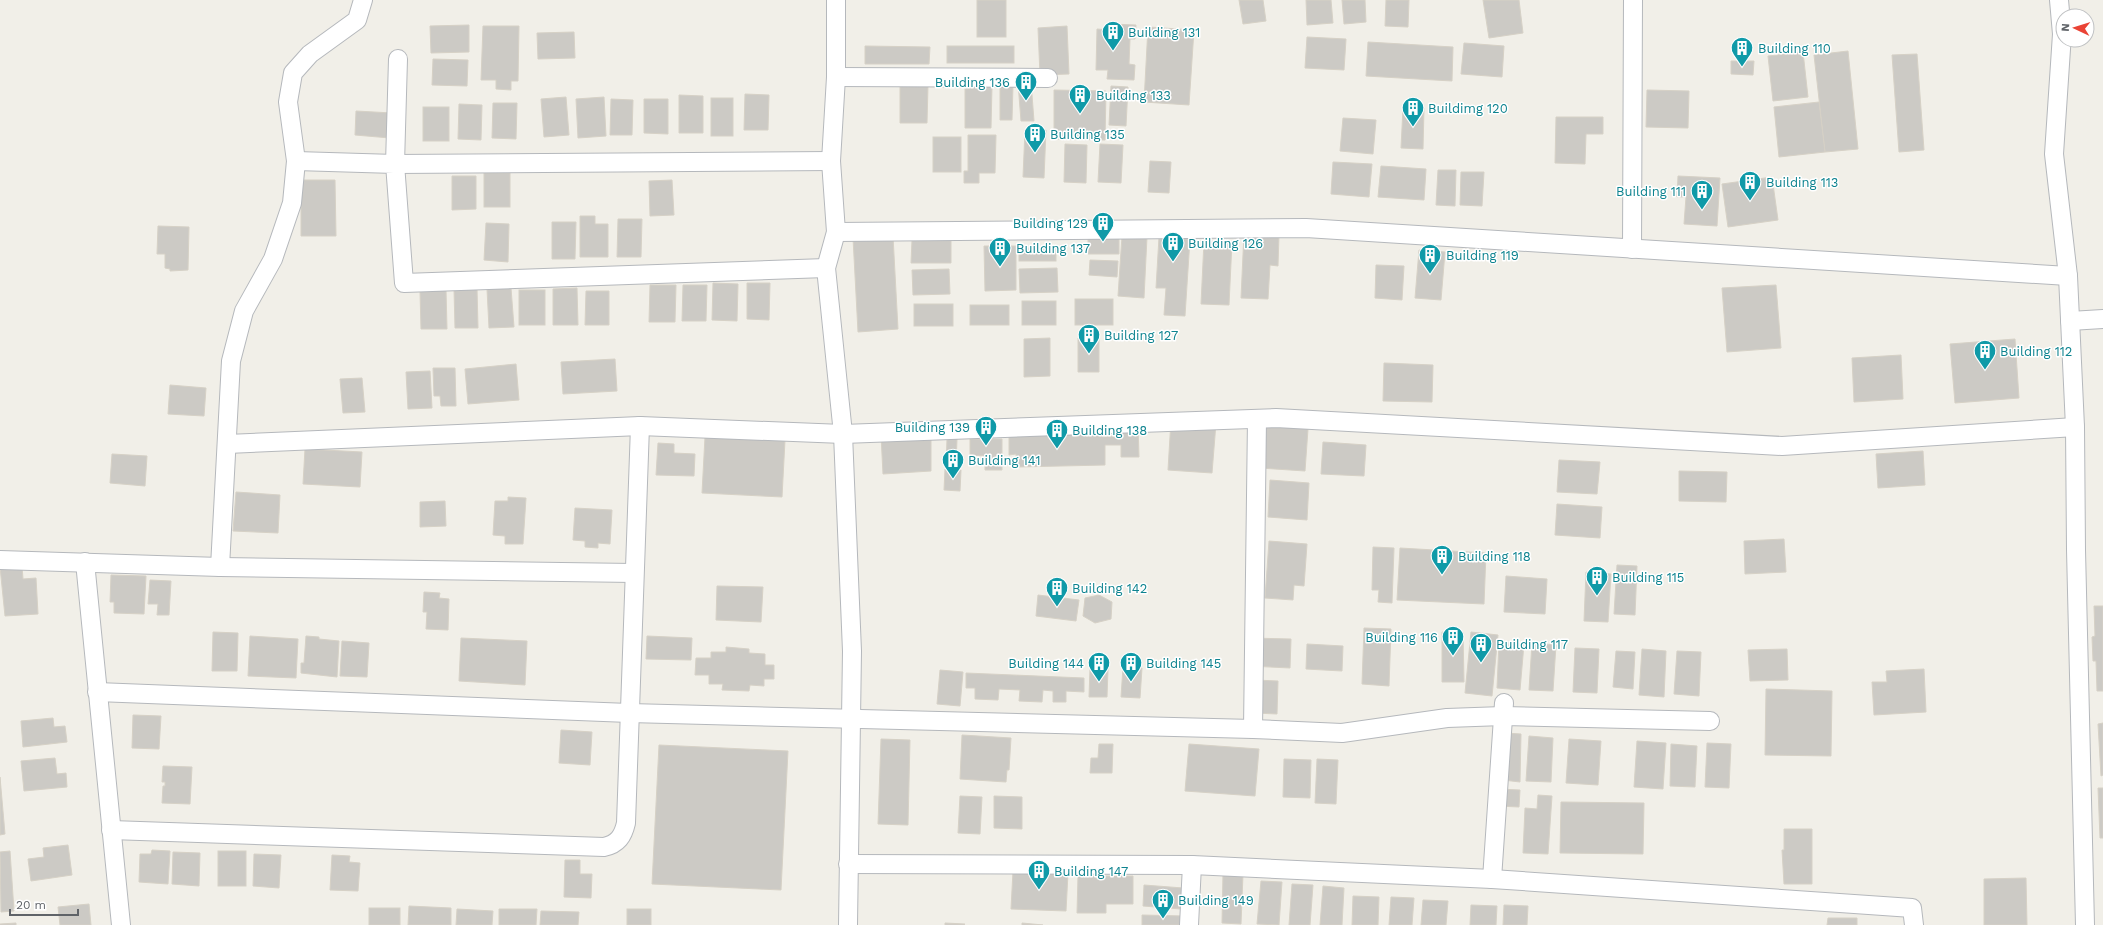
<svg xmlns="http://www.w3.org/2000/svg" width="2103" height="925" font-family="'Work Sans',sans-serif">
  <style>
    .building { fill: #cccac5; stroke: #d6d1c6 }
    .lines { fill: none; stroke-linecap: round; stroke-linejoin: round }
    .street-casing { stroke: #b5b8bc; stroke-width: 20 }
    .street { stroke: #fff; stroke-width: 18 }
    .labels { text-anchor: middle; stroke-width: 3; stroke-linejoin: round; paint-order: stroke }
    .culture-label { font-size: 13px; fill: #0d838f; stroke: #fff; text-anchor: start }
  </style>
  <rect width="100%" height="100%" fill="#f1efe8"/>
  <!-- building -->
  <g class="building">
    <rect x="977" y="0" width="29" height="37"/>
    <path d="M1239 0H1263L1266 21 1243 24Z"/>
    <path d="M1306 0H1331L1333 23 1307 25Z"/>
    <path d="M1342 0H1365L1366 22 1344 24Z"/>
    <path d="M1386 0H1409L1408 27 1385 26Z"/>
    <path d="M1483 0H1519L1523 33 1489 38Z"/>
    <path d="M1110 24 1136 25 1135 39H1130L1129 64 1135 65 1134 80 1107 79 1108 70H1096L1097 29 1110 30Z"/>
    <path d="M469 25V52L431 53 430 26Z"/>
    <path d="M483 26H519L518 81H511V90L496 89V80H481Z"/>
    <path d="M1067 26 1069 74 1040 75 1038 28Z"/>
    <path d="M1148 27 1194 30 1189 105 1144 102Z"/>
    <path d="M574 32 575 58 538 59 537 33Z"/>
    <path d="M1307 37 1346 39 1344 70 1305 68Z"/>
    <path d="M1368 42 1453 47 1452 81 1366 76Z"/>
    <path d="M1464 43 1504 46 1502 77 1461 74Z"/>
    <path d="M865 46 930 47 929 64H865Z"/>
    <rect x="947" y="46" width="67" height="17"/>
    <path d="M1848 51 1858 149 1825 152 1814 55Z"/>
    <path d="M1803 52 1808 97 1773 101 1768 56Z"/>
    <path d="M1917 54 1924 150 1899 152 1892 55Z"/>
    <path d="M433 59 468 60 467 86 432 85Z"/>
    <path d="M1731 61H1754L1753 75 1731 74Z"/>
    <path d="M1031 82 1034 121H1021L1018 83Z"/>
    <path d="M900 85H928L927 123H900Z"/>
    <path d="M1000 85H1013L1012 120H1000Z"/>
    <path d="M965 86H992L991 128H965Z"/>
    <path d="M1111 86 1128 87 1126 126 1109 125Z"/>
    <path d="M1054 90 1106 91 1105 140 1054 139Z"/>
    <path d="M1647 90 1689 91 1688 128 1646 127Z"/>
    <path d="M745 94 769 95 768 130H744Z"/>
    <path d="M679 95 703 96V133H679Z"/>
    <path d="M566 97 569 135 544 137 541 99Z"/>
    <path d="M604 97 606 136 578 138 576 99Z"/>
    <rect x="711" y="98" width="22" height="38"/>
    <path d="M611 99 633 100 632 135H610Z"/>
    <path d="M644 99H668V134L644 133Z"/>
    <path d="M1819 102 1825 152 1779 157 1774 107Z"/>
    <path d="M493 103H517L516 139 492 138Z"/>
    <path d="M459 104 482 105 481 140 458 139Z"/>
    <rect x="423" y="107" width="26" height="34"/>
    <path d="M1403 108H1424L1423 149 1401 148Z"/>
    <path d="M356 111 392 113 390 138 355 135Z"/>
    <path d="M1556 117H1603V134H1586L1585 164 1555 163Z"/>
    <path d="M1343 118 1376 120 1373 154 1340 151Z"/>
    <path d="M1025 130H1046L1044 178 1023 177Z"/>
    <path d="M968 135H996L995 173H979V183H964V171H968Z"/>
    <rect x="933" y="137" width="28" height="35"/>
    <path d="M1065 144 1087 145 1086 183 1064 182Z"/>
    <path d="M1100 144 1123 145 1121 183 1098 182Z"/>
    <path d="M1150 161 1171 162 1169 193 1148 192Z"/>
    <path d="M1333 162 1372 164 1369 197 1331 194Z"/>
    <path d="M1381 166 1426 169 1424 200 1378 197Z"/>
    <path d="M1438 170H1456L1455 206 1436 205Z"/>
    <path d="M1461 172H1484L1482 206 1460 205Z"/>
    <rect x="484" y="173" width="26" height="34"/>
    <path d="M452 176H476V209L452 210Z"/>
    <path d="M1678 176 1720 178 1717 226 1684 224 1686 197H1677Z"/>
    <path d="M1772 177 1778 220 1728 227 1722 184Z"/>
    <path d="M297 180H335L336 236H301V203H297Z"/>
    <path d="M672 180 674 215 650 216 649 181Z"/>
    <path d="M580 216H595V224H608V257H580Z"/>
    <path d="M618 219H642L641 257H617Z"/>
    <path d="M552 222H576L575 259H552Z"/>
    <path d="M486 223 509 224 508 262 484 260Z"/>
    <path d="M158 226 189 227 188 270 170 271V269L165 268V254H157Z"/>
    <path d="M1088 231 1119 232V254H1088Z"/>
    <path d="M1244 233 1279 235 1278 266 1270 265 1268 299 1241 298Z"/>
    <path d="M893 236 898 329 858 332 853 238Z"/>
    <path d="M1122 236 1147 237 1144 298 1118 296Z"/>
    <path d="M1159 237 1190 239 1185 316 1164 315 1166 288H1156Z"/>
    <path d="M912 240H951V263H911Z"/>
    <path d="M1204 241 1232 242 1229 305 1201 304Z"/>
    <path d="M984 246H1016V290L985 291Z"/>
    <rect x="1019" y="248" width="37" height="13"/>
    <path d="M1419 250 1445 252 1441 300 1415 298Z"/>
    <path d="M1090 260 1118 261 1117 277 1089 275Z"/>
    <path d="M1376 265 1404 266 1402 300 1375 298Z"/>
    <path d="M1057 268 1058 292 1020 293 1019 269Z"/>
    <path d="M949 269 950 294 913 295 912 270Z"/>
    <path d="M713 283 738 284 737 321 712 320Z"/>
    <path d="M747 283H770L769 320 747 319Z"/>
    <path d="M650 285H676L675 322H649Z"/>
    <path d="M683 285H707L706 321H682Z"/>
    <path d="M1776 285 1781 348 1727 352 1722 288Z"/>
    <path d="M477 288 478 328H455L454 289Z"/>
    <path d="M511 288 514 327 489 328 487 289Z"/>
    <path d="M577 288 578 325H553V289Z"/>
    <path d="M446 290 447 329H421L420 291Z"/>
    <rect x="519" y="290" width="26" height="35"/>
    <path d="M586 291H609V325H585Z"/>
    <rect x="1075" y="299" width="38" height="26"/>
    <rect x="1022" y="301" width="34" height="24"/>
    <rect x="914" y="304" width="39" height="22"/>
    <rect x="970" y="305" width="39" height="20"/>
    <path d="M1050 338V376L1024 377V339Z"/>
    <path d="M1078 338 1099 339V372H1078Z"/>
    <path d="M2015 339 2019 398 1955 403 1950 344Z"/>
    <path d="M1901 355 1903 399 1854 402 1852 358Z"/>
    <path d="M615 359 617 391 563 394 561 362Z"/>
    <path d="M1384 363 1433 365 1432 402 1383 401Z"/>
    <path d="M516 364 519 400 468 404 465 369Z"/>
    <path d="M433 368H455L456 406H441L440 396H434Z"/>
    <path d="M430 371 432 408 408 409 406 372Z"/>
    <path d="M362 378 365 412 343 413 340 379Z"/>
    <path d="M170 385 206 388 204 416 168 414Z"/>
    <path d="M1171 420 1216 423 1212 473 1168 470Z"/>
    <path d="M1138 425 1139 457H1121V445H1105V465L1017 467 1016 454 1009 455V434L1103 431V437L1115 436V431Z"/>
    <path d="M1263 425 1308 429 1305 471 1260 468Z"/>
    <path d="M931 432V471L883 474 881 435Z"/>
    <path d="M705 437 785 440 782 497 702 493Z"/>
    <path d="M947 439H957L956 466H946Z"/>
    <path d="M970 439H1002V470H985V456L970 455Z"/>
    <path d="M1323 442 1366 445 1364 476 1321 474Z"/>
    <path d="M658 443 674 444V453L695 454 694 476 656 475Z"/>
    <path d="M305 449 362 452 360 487 303 484Z"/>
    <path d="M1923 451 1925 485 1878 488 1876 454Z"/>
    <path d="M112 454 147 456 145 486 110 483Z"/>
    <path d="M1559 460 1600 462 1597 494 1557 492Z"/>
    <path d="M945 469 961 470 960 491 944 490Z"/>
    <path d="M1679 471 1727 472 1726 502 1679 501Z"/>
    <path d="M1270 480 1309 483 1307 520 1268 517Z"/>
    <path d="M236 492 280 495 278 533 233 531Z"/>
    <path d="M508 497 526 498 523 544H505V536L493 535 495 501H508Z"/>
    <path d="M445 501 446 526 420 527V502Z"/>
    <path d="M1557 504 1602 507 1600 538 1555 535Z"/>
    <path d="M575 508 612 510 610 544 598 543V548L585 547V541L573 540Z"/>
    <path d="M1784 539 1786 572 1745 574 1744 541Z"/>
    <path d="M1269 541 1307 544 1304 586 1294 585 1293 600 1265 598Z"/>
    <path d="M1373 547 1394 548 1392 603 1378 602 1379 590H1372Z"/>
    <path d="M1400 548 1486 553 1484 604 1397 600Z"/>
    <path d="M1617 565 1637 566 1635 615 1614 614Z"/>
    <path d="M22 566 23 579 36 578 38 614 5 616 0 567Z"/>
    <path d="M1586 572 1611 574 1608 622 1584 621Z"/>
    <path d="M111 575 146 576 144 614 114 613V602H110Z"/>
    <path d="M1506 576 1547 579 1545 614 1504 612Z"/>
    <path d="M150 580 171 581 169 615H157L158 604H148Z"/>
    <path d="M717 586 763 587 761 622 716 620Z"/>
    <path d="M424 592 440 593 439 598 449 599 448 630 426 629 427 612H423Z"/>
    <path d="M1038 595 1079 600 1076 621 1036 616Z"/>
    <path d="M1099 595 1112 602 1111 619 1095 623 1083 616 1085 598Z"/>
    <path d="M2094 606H2103V691H2097L2096 661H2093L2092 637 2095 636Z"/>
    <path d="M1364 628 1391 629 1389 686 1362 684Z"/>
    <path d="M213 632 238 633 237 671H212Z"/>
    <path d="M1442 632H1463L1464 682H1442Z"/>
    <path d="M1471 632 1498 635 1492 696 1465 693Z"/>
    <path d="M250 636 298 639 296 678 248 676Z"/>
    <path d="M306 636 319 637V639L339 641 337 677 301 673V663H304Z"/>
    <path d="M647 636 692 638 691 660 646 659Z"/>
    <path d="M461 638 527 641 525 685 459 681Z"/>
    <path d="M1250 638 1291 639 1290 668 1249 666Z"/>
    <path d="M342 641 369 643 367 677 340 676Z"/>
    <path d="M1499 642 1524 644 1520 690 1497 688Z"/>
    <path d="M1532 643 1556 645 1553 691 1529 690Z"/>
    <path d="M1307 644 1343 646 1342 671 1306 669Z"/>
    <path d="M726 647 749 649V653L765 654V665H774V679H764V686L750 685 749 691 722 690 723 684H709V675H695L696 658H711V652H726Z"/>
    <path d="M1575 648 1599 649 1597 693 1573 692Z"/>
    <path d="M1642 649 1666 651 1664 697 1639 695Z"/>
    <path d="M1787 649 1788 680 1750 681 1748 650Z"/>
    <path d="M1616 651 1635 652 1633 689 1613 687Z"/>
    <path d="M1677 651 1701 652 1699 696 1674 694Z"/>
    <path d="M1123 667 1142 668 1140 698 1121 697Z"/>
    <path d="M1090 668 1108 669 1107 697H1089Z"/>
    <path d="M1924 669 1926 712 1874 715 1872 682H1887L1886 671Z"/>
    <path d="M940 670 963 672 960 706 937 704Z"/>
    <path d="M966 673 1084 678V692L1066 691V702H1053V691L1043 690 1042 702 1019 701 1020 690 999 689 998 700 975 699V688H966Z"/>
    <path d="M1255 680 1278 681 1277 714 1254 713Z"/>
    <path d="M1766 689 1832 691 1831 756 1765 755Z"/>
    <path d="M133 715 161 716 159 749 132 748Z"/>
    <path d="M53 718 54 727 65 726 67 742 23 747 21 721Z"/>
    <path d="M2103 723V775L2101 776 2098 724Z"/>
    <path d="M561 730 592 732 590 765 559 763Z"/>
    <path d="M1506 733 1521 734 1520 782 1503 780Z"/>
    <path d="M962 735 1011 738 1009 770H1007L1006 782 960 779Z"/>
    <path d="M1529 736 1553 738 1551 782 1526 781Z"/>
    <path d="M881 739 910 740 908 825 878 824Z"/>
    <path d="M1569 739 1601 741 1598 785 1566 783Z"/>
    <path d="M1637 741 1666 743 1663 789 1634 787Z"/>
    <path d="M1707 743 1731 744 1729 788 1705 787Z"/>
    <path d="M1099 744H1113L1112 773H1090L1091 758H1098Z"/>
    <path d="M1189 744 1259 749 1255 796 1185 791Z"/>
    <path d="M1671 744 1697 746 1695 787 1670 786Z"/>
    <path d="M659 745 788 751 781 890 652 884Z"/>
    <path d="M55 758 57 774 66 773 67 787 24 791 21 761Z"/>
    <path d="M1284 759 1311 760 1310 798 1283 797Z"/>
    <path d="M1317 759 1338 760 1336 804 1315 803Z"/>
    <path d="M163 766 192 767 190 804 162 803 163 786H165V782H162Z"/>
    <path d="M0 777 5 834 0 835Z"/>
    <path d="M2098 788H2103V838H2100Z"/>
    <path d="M1499 789 1520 790 1519 807 1498 806Z"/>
    <path d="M1538 795 1552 796 1548 854 1523 853 1525 808 1537 809Z"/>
    <path d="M960 796 982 797 980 834 958 833Z"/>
    <path d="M994 796 1022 797V829L994 828Z"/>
    <path d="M1561 802 1644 803 1643 854 1560 853Z"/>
    <path d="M1784 829H1812V884H1784L1782 850H1784Z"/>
    <path d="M68 845 72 875 31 881 28 859 44 857 43 848Z"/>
    <path d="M152 850 170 851 168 884 139 882 140 854H151Z"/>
    <path d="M10 851 14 911 1 912 0 852Z"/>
    <rect x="218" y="851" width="28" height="35"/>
    <path d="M173 852 200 853 199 886 172 884Z"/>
    <path d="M254 854 281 855 279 888 253 886Z"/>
    <path d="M332 855 350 856 349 862 360 863 358 891 330 890Z"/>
    <path d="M565 860H580V874H592L591 898 564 897Z"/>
    <path d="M1013 871 1068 873 1066 911 1011 909Z"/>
    <path d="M1223 873 1243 874 1241 924 1222 923Z"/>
    <path d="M1078 876H1133V904H1106V913H1077Z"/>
    <path d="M2026 878 2027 925H1984V879Z"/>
    <path d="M1261 881 1282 882 1279 925 1257 924Z"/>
    <path d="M1292 884 1313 885 1310 925H1289Z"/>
    <path d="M1144 885 1183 888 1181 909 1143 906Z"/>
    <path d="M1323 886 1344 888 1342 925H1320Z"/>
    <path d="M1353 896 1379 897 1378 925H1352Z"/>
    <path d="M1391 897 1414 898 1412 925H1389Z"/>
    <path d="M1423 900 1448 901 1446 925H1421Z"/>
    <path d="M89 904 91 925H60L58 907Z"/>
    <path d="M1471 905 1497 906 1496 925H1470Z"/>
    <path d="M1504 905 1528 906 1527 925H1503Z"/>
    <path d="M409 906 451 908V925H408Z"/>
    <rect x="369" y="908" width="31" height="17"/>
    <path d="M457 909 493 911 492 925H456Z"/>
    <path d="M499 909H537L536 925H499Z"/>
    <rect x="627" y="909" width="24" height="16"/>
    <path d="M541 911 579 912 578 925H540Z"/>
    <path d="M1142 915 1184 916 1183 925H1142Z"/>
    <path d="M1828 918H1857V925H1827Z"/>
    <path d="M16 923V925H0V924Z"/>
    <path d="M945 923 965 924 964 925H945Z"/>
    <path d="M1022 923 1043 925H1022Z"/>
  </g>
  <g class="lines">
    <!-- street casing -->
    <g class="street-casing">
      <g id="street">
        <path d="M836 0V77L831 161 836 232 826 268 843 434 852 651 848 925"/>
        <path d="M2059 0 2062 34 2054 154 2068 276 2075 427 2076 550 2085 925"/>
        <path d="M398 59 395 164 831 161"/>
        <path d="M836 77 1048 78"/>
        <path d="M296 161 395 164 404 283 826 268"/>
        <path d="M836 232 1306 228 2068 276"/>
        <path d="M1632 249 1633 0"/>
        <path d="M2070 321 2103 319"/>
        <path d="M227 444 640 426 843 434 1276 418 1782 446 2075 427"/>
        <path d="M0 560 220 567 634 573"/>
        <path d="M85 562 121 925"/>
        <path d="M220 567 231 361 244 311 273 259 292 203 296 161 288 102 293 73 310 54 357 20 363 0"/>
        <path d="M97 692 629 713 1253 729 1342 733 1447 718 1503 716 1710 721"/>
        <path d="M1253 729 1257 419"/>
        <path d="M111 830 604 847C618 844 623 836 626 823L640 426"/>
        <path d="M848 864 1192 865 1189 925"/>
        <path d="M1192 865 1492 879 1912 908 1914 925"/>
        <path d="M1492 879 1504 703"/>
      </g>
    </g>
    <!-- street -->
    <use href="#street" class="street"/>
  </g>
  <!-- icons -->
  <defs>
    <g id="building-pin" transform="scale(1.15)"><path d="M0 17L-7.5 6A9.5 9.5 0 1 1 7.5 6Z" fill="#0f9aa8" stroke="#fff"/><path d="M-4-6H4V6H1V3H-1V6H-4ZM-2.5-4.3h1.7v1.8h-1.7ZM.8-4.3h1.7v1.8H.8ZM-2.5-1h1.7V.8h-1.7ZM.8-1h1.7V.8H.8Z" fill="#fff"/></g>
  </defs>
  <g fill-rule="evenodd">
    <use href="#building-pin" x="1113" y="32"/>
    <use href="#building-pin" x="1742" y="48"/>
    <use href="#building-pin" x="1026" y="82"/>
    <use href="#building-pin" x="1080" y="95"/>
    <use href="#building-pin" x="1413" y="108"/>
    <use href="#building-pin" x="1035" y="134"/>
    <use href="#building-pin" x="1750" y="182"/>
    <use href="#building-pin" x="1702" y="191"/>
    <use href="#building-pin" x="1103" y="223"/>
    <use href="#building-pin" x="1173" y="243"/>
    <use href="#building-pin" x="1000" y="248"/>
    <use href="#building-pin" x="1430" y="255"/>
    <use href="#building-pin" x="1089" y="335"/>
    <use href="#building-pin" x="1985" y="351"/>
    <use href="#building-pin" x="986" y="427"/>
    <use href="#building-pin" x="1057" y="430"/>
    <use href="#building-pin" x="953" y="460"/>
    <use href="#building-pin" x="1442" y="556"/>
    <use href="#building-pin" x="1597" y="577"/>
    <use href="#building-pin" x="1057" y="588"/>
    <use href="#building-pin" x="1453" y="637"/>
    <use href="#building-pin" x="1481" y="644"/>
    <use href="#building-pin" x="1099" y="663"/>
    <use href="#building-pin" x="1131" y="663"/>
    <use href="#building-pin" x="1039" y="871"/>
    <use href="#building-pin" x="1163" y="900"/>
  </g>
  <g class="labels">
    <!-- culture labels -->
    <g class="culture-label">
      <text x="1128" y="37">Building 131</text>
      <text x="1758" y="53">Building 110</text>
      <text x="1010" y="87" text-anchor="end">Building 136</text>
      <text x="1096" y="100">Building 133</text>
      <text x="1428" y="113">Buildimg 120</text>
      <text x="1050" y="139">Building 135</text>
      <text x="1766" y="187">Building 113</text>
      <text x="1686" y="196" text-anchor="end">Building 111</text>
      <text x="1088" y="228" text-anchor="end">Building 129</text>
      <text x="1188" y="248">Building 126</text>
      <text x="1016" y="253">Building 137</text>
      <text x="1446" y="260">Building 119</text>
      <text x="1104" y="340">Building 127</text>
      <text x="2000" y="356">Building 112</text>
      <text x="970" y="432" text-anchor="end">Building 139</text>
      <text x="1072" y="435">Building 138</text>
      <text x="968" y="465">Building 141</text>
      <text x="1458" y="561">Building 118</text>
      <text x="1612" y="582">Building 115</text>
      <text x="1072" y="593">Building 142</text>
      <text x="1438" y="642" text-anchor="end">Building 116</text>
      <text x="1496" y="649">Building 117</text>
      <text x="1084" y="668" text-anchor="end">Building 144</text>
      <text x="1146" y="668">Building 145</text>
      <text x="1054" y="876">Building 147</text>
      <text x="1178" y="905">Building 149</text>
    </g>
  </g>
  <!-- north arrow -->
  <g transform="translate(2075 28) rotate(274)"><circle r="19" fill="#ffffff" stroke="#bfc1c3"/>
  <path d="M0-3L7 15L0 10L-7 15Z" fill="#ea4335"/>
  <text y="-6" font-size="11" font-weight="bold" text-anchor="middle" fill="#5f6368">N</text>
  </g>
  <!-- scale -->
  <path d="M10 909v6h68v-6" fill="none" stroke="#5f6368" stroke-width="2"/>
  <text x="16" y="909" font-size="12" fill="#5f6368" stroke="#ffffff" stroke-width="3" paint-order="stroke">20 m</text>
</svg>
